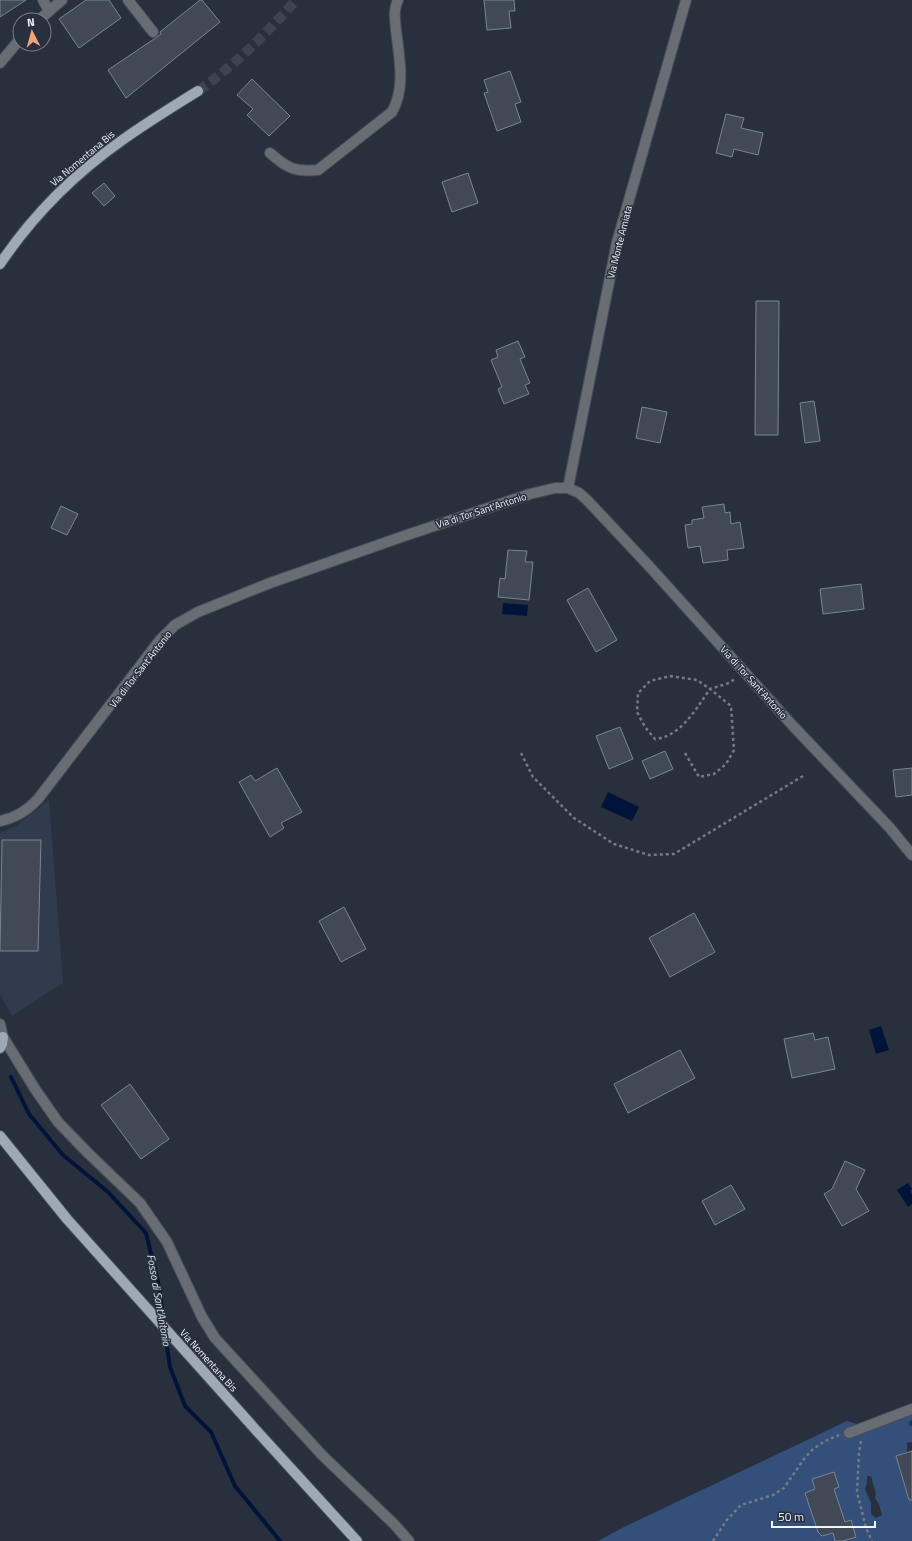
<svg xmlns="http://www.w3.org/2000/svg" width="912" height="1541" font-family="'Titillium Web',sans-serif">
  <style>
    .built { fill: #303b4d }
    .green { fill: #334f7a; fill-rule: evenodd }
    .water { fill: #001339 }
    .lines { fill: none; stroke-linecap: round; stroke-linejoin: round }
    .stream { stroke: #001339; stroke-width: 4 }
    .building { fill: #414957; stroke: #7b8493 }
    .major-tunnel { stroke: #3d4450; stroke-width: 10; stroke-dasharray: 10 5; stroke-linecap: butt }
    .minor-casing { stroke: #454c58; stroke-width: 12 }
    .major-casing { stroke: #454c58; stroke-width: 12 }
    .path { stroke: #747b86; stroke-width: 2.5; stroke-dasharray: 3 3; stroke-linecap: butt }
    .minor { stroke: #686c73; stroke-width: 10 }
    .major { stroke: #9fa8b5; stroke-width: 10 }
    .labels { text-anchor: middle; stroke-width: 3; stroke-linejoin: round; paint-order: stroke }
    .street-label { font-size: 10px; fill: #f0f5fe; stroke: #29303d }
    .water-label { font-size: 11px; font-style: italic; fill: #d6e0f1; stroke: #29303d }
  </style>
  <rect width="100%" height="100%" fill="#29303d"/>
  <!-- built -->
  <path class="built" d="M49 800 63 983 12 1016 0 994V833L16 826Z"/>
  <!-- green -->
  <path class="green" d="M912 1411V1420L909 1422 910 1426H912V1442L907 1443V1452L896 1456 908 1497H912V1541H598L624 1527 847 1421 866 1427ZM867 1476H871L876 1494 875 1498 879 1504 882 1515 876 1518 871 1514V1503L865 1489 867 1483Z"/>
  <!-- water -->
  <g class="water">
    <path d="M503 603 528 605 527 616 502 614Z"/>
    <path d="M608 792 639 807 632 821 601 807Z"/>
    <path d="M881 1026 889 1050 876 1054 869 1030Z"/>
    <path d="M908 1183 912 1189 910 1191 912 1194V1204L908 1207 897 1190Z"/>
  </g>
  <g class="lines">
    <!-- stream -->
    <g class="stream">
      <path d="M11 1077 29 1114 63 1155 108 1192 146 1233 159 1286 164 1324"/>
      <path d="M165 1333 170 1367 185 1406 211 1432 235 1486 280 1541"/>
    </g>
  </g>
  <!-- building -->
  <g class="building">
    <path d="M0 0H26L0 17Z"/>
    <path d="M86 0H109L121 18 79 48 59 19Z"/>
    <path d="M200 0H202L220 22 126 98 108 70 157 37 161 34 160 32Z"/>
    <path d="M484 0H514L515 11H509L511 28 487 30Z"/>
    <path d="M510 71 521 102 515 104 521 122 497 131 484 93 488 92 484 80Z"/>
    <path d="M252 79 290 116 269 136 247 115 253 109 237 95Z"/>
    <path d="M726 114 744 118 741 128 763 133 758 155 734 149 732 157 716 153Z"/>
    <path d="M468 173 478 203 452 212 442 182Z"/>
    <path d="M104 183 115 196 104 206 92 193Z"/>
    <path d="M756 301H779L778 435H755Z"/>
    <path d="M518 341 525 357 520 359 530 383 525 385 529 394 504 404 498 389 502 387 491 360 498 357 496 350Z"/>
    <path d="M814 401 820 441 805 443 800 403Z"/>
    <path d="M642 407 667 412 660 443 636 438Z"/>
    <path d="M724 504 725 513 730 512 731 524 740 522 744 548 727 550 728 560 703 563 700 546 688 548 685 525 692 524V520L704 518 702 507Z"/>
    <path d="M61 506 78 514 67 535 51 528Z"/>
    <path d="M508 550 527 551 525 562H533L529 600 498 597 500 578 505 579Z"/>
    <path d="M861 584 864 609 823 614 820 589Z"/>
    <path d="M588 588 617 640 596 652 567 600Z"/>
    <path d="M620 727 633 759 609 769 596 736Z"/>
    <path d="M665 751 673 769 650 779 642 761Z"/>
    <path d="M277 768 302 812 281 823 284 828 270 837 239 782 251 775 255 781Z"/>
    <path d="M912 768V795L896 797 893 770Z"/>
    <path d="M2 840H41L38 951H0Z"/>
    <path d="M344 907 366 949 341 962 319 921Z"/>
    <path d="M694 913 715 952 670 977 649 938Z"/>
    <path d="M813 1033 815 1040 828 1037 835 1069 792 1078 784 1039Z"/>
    <path d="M680 1050 695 1078 628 1113 614 1084Z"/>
    <path d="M130 1084 169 1139 141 1159 101 1105Z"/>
    <path d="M845 1161 865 1170 856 1189 869 1211 842 1226 824 1194 832 1189Z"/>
    <path d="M731 1185 745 1209 715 1225 702 1201Z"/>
    <path d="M912 1451V1500H909L896 1456Z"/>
    <path d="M834 1472 839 1487 834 1489 845 1522 851 1520 856 1537 843 1541H835L833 1533 822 1536 818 1532 805 1493 815 1489 812 1479Z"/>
  </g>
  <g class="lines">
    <!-- major-tunnel -->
    <path class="major-tunnel" d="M198 91C235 65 266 34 296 0"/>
    <!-- minor casing -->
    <g class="minor-casing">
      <g id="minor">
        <path d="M43 0 49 11"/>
        <path d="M128 0 153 32"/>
        <path d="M39 20 62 0"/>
        <path d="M0 63 20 39"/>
        <path d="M270 153C287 168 294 172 318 170L392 112C406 87 399 57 396 30 395 20 393 10 398 0"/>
        <path d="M568 488 617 242 686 0"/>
        <path d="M0 821C15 818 28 810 38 799L160 640 175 625 198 612 270 583 407 535 530 494 555 488H568L579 493 587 500 649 566 794 727 890 828 912 855"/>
        <path d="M0 1024 3 1037 35 1089 58 1122 87 1152 140 1203 167 1242 202 1317 215 1338 322 1455 394 1524 409 1541"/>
        <path d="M849 1433 912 1409"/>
      </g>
    </g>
    <!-- major casing -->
    <g class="major-casing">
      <g id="major">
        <path d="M0 264C33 215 73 175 121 141 146 123 172 107 198 91"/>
        <path d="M0 1048 2 1044 3 1037"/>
        <path d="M0 1136 67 1219 255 1429 357 1541"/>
      </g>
    </g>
    <!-- path -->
    <g class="path">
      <path d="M521 753 533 777 574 818 614 844 649 855 674 854 803 776"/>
      <path d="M685 753 699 777 714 774 726 764 734 750 731 706 710 689C697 707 681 737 655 739L645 727 637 712 638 693 650 681 670 676 697 680 710 689 729 683 736 678"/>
      <path d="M861 1441 859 1453 857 1492 866 1528 872 1541"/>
      <path d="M713 1541 726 1521 741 1505 773 1495 784 1488 804 1459 812 1450 825 1441 839 1435"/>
    </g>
    <!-- minor -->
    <use href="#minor" class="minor"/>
    <!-- major -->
    <use href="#major" class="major"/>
  </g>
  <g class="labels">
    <!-- street labels -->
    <g class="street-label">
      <text transform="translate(82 158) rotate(-40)" y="4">Via Nomentana Bis</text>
      <text transform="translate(619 242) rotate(-76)" y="4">Via Monte Amiata</text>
      <text transform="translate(481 510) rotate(-18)" y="4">Via di Tor Sant'Antonio</text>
      <text transform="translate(140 669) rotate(-52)" y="4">Via di Tor Sant'Antonio</text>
      <text transform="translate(754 682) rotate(48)" y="4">Via di Tor Sant'Antonio</text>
      <text transform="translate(209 1360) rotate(48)" y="4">Via Nomentana Bis</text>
    </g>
    <!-- water labels -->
    <g class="water-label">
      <text transform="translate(159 1300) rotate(80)" y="4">Fosso di Sant'Antonio</text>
    </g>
  </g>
  <!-- north arrow -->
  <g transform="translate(32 32) rotate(354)"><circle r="19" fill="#29303d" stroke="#797f8a"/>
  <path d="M0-3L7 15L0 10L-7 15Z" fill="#f0a278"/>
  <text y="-6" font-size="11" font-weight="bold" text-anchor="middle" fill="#f0f5fe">N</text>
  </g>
  <!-- scale -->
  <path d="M772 1521v6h103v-6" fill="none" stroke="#f0f5fe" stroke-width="2"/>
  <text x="778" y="1521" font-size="12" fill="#f0f5fe" stroke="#29303d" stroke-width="3" paint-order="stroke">50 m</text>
</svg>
